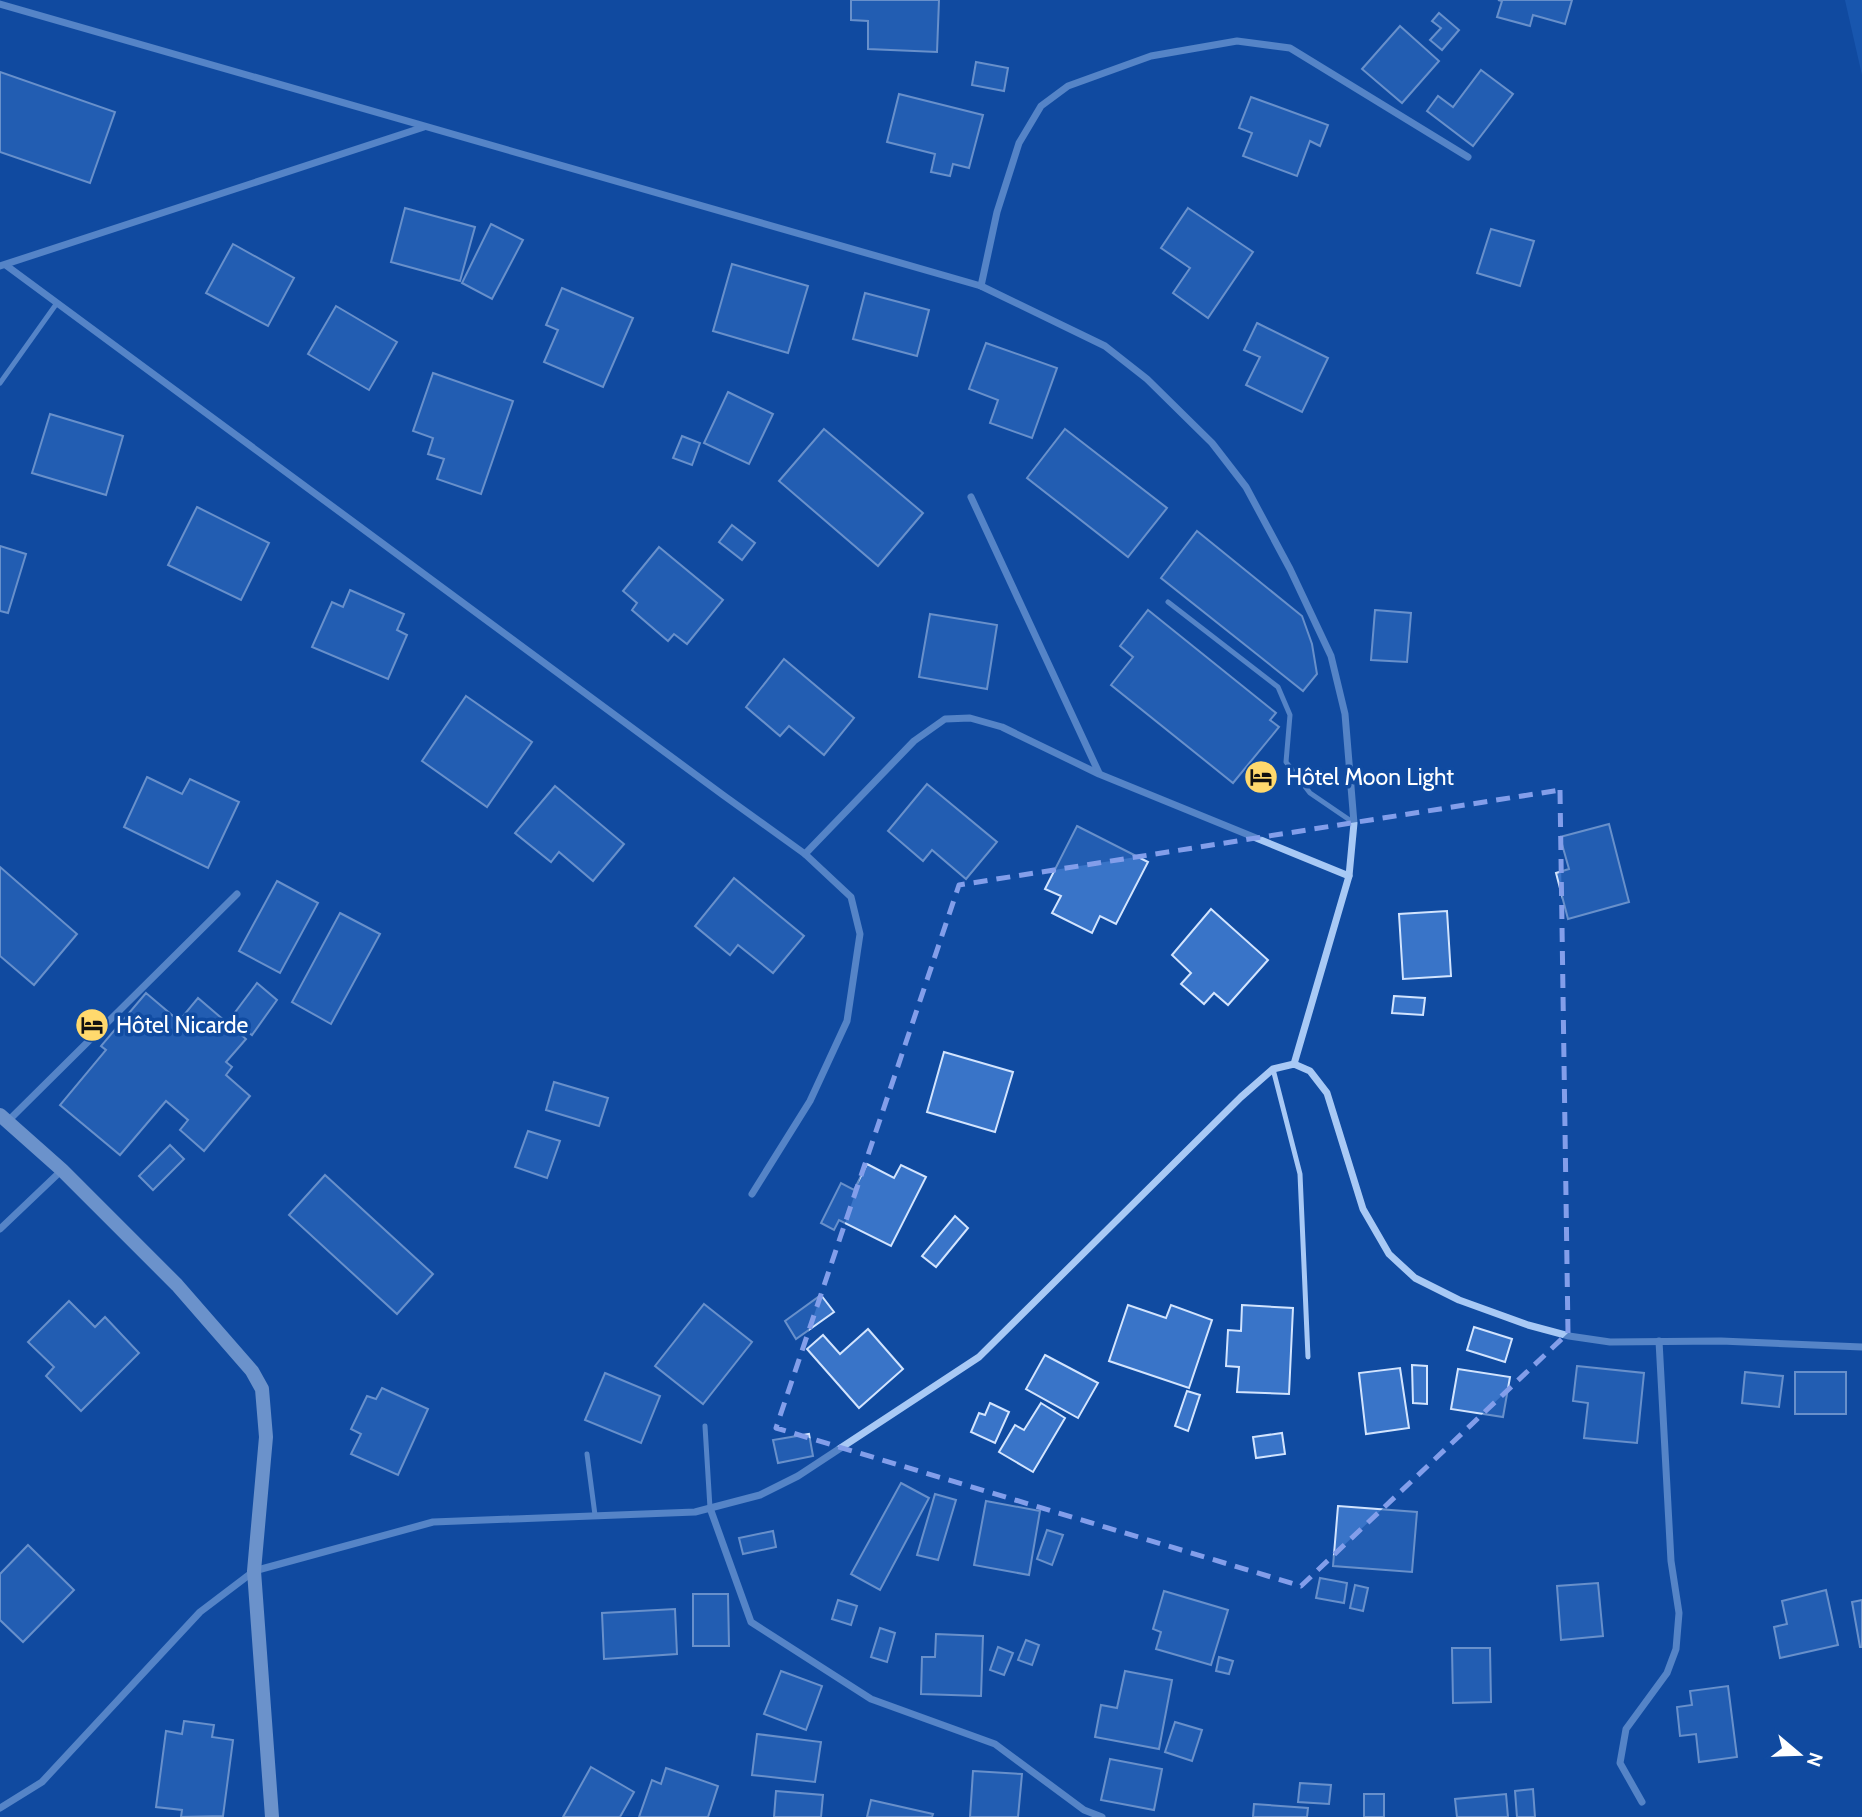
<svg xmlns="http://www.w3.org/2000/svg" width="1862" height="1817" font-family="Cabin,sans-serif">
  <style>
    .green { fill: #2364bf }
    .building { fill: #3974c8; stroke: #d2e4fe; stroke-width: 2 }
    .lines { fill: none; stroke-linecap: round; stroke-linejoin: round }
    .lane { stroke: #a8c9f5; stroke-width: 5 }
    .street { stroke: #a8c9f5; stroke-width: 7 }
    .secondary { stroke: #d9e8fe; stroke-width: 14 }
    .marked { fill: none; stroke: #839eea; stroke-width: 5; stroke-dasharray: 14 9; stroke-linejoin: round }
    .labels { text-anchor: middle; stroke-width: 7; stroke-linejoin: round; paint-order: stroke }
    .poi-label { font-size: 23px; fill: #fff; stroke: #104ba1; text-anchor: start }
  </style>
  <rect width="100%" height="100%" fill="#104ba1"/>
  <!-- green -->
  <path class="green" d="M1845 0H1862V75Z"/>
  <!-- building -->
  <g class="building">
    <path d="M851 0H939L937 52 868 49V21L851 20Z"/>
    <path d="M1498 0H1572L1565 24 1533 15 1530 26 1497 17 1502 1Z"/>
    <path d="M1439 13 1459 30 1442 50 1430 40 1441 28 1432 21Z"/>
    <path d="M1400 26 1439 61 1402 103 1362 69Z"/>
    <path d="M976 62 1008 68 1004 91 972 85Z"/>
    <path d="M1481 70 1513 94 1473 146 1427 111 1438 96 1453 107Z"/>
    <path d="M0 72 115 112 90 183 0 152Z"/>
    <path d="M899 94 983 115 969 168 953 164 950 176 931 172 935 154 887 142Z"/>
    <path d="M1251 97 1328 125 1320 146 1310 141 1297 176 1243 156 1252 133 1239 128Z"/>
    <path d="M405 208 475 227 460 281 391 262Z"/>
    <path d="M1188 208 1253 252 1208 318 1173 293 1190 268 1161 248Z"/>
    <path d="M491 224 523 240 492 299 462 283Z"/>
    <path d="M1491 229 1534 241 1520 286 1477 273Z"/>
    <path d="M233 244 294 278 268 326 206 293Z"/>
    <path d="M732 264 808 286 788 353 713 331Z"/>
    <path d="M562 288 633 318 603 387 544 362 558 330 546 325Z"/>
    <path d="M865 293 929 310 917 356 853 339Z"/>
    <path d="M336 306 397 342 369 390 308 354Z"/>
    <path d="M1257 323 1328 358 1302 412 1246 385 1260 357 1244 350Z"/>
    <path d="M986 343 1057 368 1032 438 990 423 998 400 969 389Z"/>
    <path d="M433 373 513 401 481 494 437 479 444 459 428 454 433 438 413 431Z"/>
    <path d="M728 392 773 414 749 464 704 443Z"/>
    <path d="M50 414 123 436 106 495 32 473Z"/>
    <path d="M824 429 923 513 878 566 779 481Z"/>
    <path d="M1065 429 1167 508 1128 557 1027 478Z"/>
    <path d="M682 436 700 443 692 465 673 458Z"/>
    <path d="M197 507 269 543 241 600 168 565Z"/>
    <path d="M732 525 755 543 742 560 719 542Z"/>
    <path d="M1197 531 1302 616 1312 644 1317 674 1303 691 1161 578Z"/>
    <path d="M0 546 26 554 8 613 0 611Z"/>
    <path d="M659 547 723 600 687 644 674 634 668 641 632 610 637 603 623 591Z"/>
    <path d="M350 590 404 614 397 630 407 635 388 679 312 647 332 602 343 607Z"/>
    <path d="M1148 610 1276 713 1270 720 1279 727 1233 783 1111 685 1133 657 1120 646Z"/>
    <path d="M1375 610 1411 613 1407 662 1371 660Z"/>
    <path d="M930 614 997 625 987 689 919 677Z"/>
    <path d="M784 659 854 718 824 755 789 726 780 736 746 707Z"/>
    <path d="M466 696 532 742 487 807 422 761Z"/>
    <path d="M147 777 182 794 190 779 239 802 208 868 124 827Z"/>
    <path d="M927 784 997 842 966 879 932 850 923 861 888 831Z"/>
    <path d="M555 786 624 844 593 881 559 852 551 862 515 833Z"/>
    <path d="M1609 824 1629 902 1568 919 1556 873 1569 869 1560 837Z"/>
    <path d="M1077 826 1148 862 1116 924 1100 916 1092 933 1052 913 1061 896 1045 889Z"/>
    <path d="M0 867 77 934 34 985 0 956Z"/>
    <path d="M734 878 804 936 773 973 738 945 730 955 695 926Z"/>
    <path d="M277 881 318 903 280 973 239 951Z"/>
    <path d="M1211 909 1268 960 1228 1005 1214 993 1204 1004 1181 984 1191 973 1172 955Z"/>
    <path d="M1447 911 1451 976 1403 979 1399 914Z"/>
    <path d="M340 913 380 934 331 1024 292 1002Z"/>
    <path d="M257 983 277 1000 252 1035 230 1019Z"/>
    <path d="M146 993 179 1021 198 998 246 1039 226 1062 232 1067 226 1075 250 1096 204 1151 180 1130 188 1120 166 1101 120 1155 60 1105 106 1050 101 1046Z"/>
    <path d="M1394 996 1425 998 1423 1015 1392 1013Z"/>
    <path d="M944 1052 1013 1072 995 1132 927 1112Z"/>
    <path d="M554 1082 608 1098 599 1126 546 1110Z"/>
    <path d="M528 1131 560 1141 547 1178 515 1167Z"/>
    <path d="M170 1145 184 1159 153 1190 139 1176Z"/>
    <path d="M867 1164 894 1178 901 1165 926 1177 891 1246 839 1220 834 1230 821 1223 841 1183 854 1190Z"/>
    <path d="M325 1175 433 1274 397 1314 289 1215Z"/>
    <path d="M955 1216 968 1228 936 1267 922 1256Z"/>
    <path d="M821 1295 834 1312 796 1339 785 1321Z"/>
    <path d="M69 1301 95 1327 105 1317 139 1353 81 1411 46 1376 54 1367 28 1342Z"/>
    <path d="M704 1304 752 1342 703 1404 655 1366Z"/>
    <path d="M1128 1305 1166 1318 1171 1305 1212 1320 1189 1388 1109 1361Z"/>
    <path d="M1242 1305 1293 1308 1289 1394 1237 1392 1239 1367 1226 1366 1228 1330 1241 1331Z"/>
    <path d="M1474 1327 1512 1339 1505 1362 1467 1350Z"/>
    <path d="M868 1329 903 1369 859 1408 807 1349 823 1335 840 1354Z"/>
    <path d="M1045 1355 1098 1383 1078 1418 1026 1389Z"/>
    <path d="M1412 1365 1427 1366V1404L1413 1403Z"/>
    <path d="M1577 1366 1644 1373 1637 1443 1584 1438 1588 1403 1573 1401Z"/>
    <path d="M1400 1368 1409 1428 1366 1434 1359 1373Z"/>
    <path d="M1458 1369 1510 1377 1503 1417 1451 1409Z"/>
    <path d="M1745 1372 1783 1376 1779 1407 1742 1403Z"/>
    <rect x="1795" y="1372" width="51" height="42"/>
    <path d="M605 1373 660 1396 641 1443 585 1420Z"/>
    <path d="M382 1388 428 1409 398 1475 351 1454 361 1434 351 1429 367 1396 376 1399Z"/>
    <path d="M1187 1391 1200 1395 1188 1431 1175 1426Z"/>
    <path d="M990 1403 1009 1412 995 1443 971 1432 979 1413 985 1415Z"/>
    <path d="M1041 1403 1065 1418 1033 1472 999 1452 1015 1425 1024 1430Z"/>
    <path d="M1282 1433 1285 1454 1256 1458 1253 1437Z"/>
    <path d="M809 1434 813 1456 778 1463 773 1440Z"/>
    <path d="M901 1483 929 1498 880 1590 851 1574Z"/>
    <path d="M935 1494 956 1500 938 1560 917 1555Z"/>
    <path d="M986 1501 1040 1511 1029 1575 974 1565Z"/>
    <path d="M1338 1506 1417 1512 1412 1572 1333 1566Z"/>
    <path d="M1047 1530 1063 1535 1052 1565 1037 1559Z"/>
    <path d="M773 1531 776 1547 743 1554 739 1538Z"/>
    <path d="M28 1545 74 1590 23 1642 0 1620V1574Z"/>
    <path d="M1320 1578 1347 1583 1344 1603 1316 1598Z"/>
    <path d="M1598 1583 1603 1636 1561 1640 1557 1586Z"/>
    <path d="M1355 1585 1368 1588 1363 1611 1350 1608Z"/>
    <path d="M1826 1590 1838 1645 1780 1658 1774 1627 1787 1624 1782 1601Z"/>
    <path d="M1164 1591 1228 1610 1211 1665 1156 1649 1161 1632 1153 1629Z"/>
    <path d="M693 1594H728L729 1646H693Z"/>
    <path d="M838 1600 857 1606 851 1625 832 1619Z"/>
    <path d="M1862 1600V1647H1860L1852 1602Z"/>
    <path d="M675 1609 677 1654 604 1659 602 1613Z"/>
    <path d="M880 1628 895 1633 887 1662 871 1657Z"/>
    <path d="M936 1634 983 1636 981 1696 921 1694 922 1657H935Z"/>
    <path d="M1026 1640 1039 1645 1032 1665 1018 1660Z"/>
    <path d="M998 1647 1013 1653 1004 1675 990 1670Z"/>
    <path d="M1452 1648H1490L1491 1702 1453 1703Z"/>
    <path d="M1219 1657 1233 1661 1229 1674 1216 1671Z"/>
    <path d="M781 1671 822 1686 806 1730 764 1714Z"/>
    <path d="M1125 1671 1172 1680 1159 1749 1095 1737 1101 1705 1117 1708Z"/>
    <path d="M1728 1686 1737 1757 1699 1762 1696 1734 1680 1736 1677 1707 1692 1705 1690 1691Z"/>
    <path d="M184 1721 214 1725 212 1737 233 1740 223 1816 181 1817 182 1810 156 1807 166 1731 182 1734Z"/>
    <path d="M1175 1722 1202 1730 1192 1761 1165 1752Z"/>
    <path d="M757 1734 821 1742 815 1782 752 1775Z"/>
    <path d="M1110 1759 1162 1769 1154 1810 1101 1800Z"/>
    <path d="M591 1767 634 1792 620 1817H563Z"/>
    <path d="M666 1768 718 1786 708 1817H639L652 1780 661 1784Z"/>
    <path d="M973 1771 1022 1774 1018 1817H970Z"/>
    <path d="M1300 1783 1331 1785 1329 1804 1298 1802Z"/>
    <path d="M1533 1789 1535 1817H1517L1515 1791Z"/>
    <path d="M776 1791 823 1795 821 1817H774Z"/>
    <rect x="1364" y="1794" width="20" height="23"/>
    <path d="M1506 1794 1508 1817H1457L1455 1799Z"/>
    <path d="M871 1800 933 1814 932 1817H867Z"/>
    <path d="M1254 1804 1308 1808 1307 1817H1253Z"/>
  </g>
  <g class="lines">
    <!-- lane -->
    <g class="lane">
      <path d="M0 383 57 303"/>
      <path d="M1168 602 1278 687 1290 715 1286 762 1310 793 1354 823"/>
      <path d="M1273 1069 1300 1174 1308 1357"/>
      <path d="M705 1426 710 1508"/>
      <path d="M587 1454 595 1515"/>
    </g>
    <!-- street -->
    <g class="street">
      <path d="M0 4 981 286 1105 346 1147 379 1212 443 1246 487 1290 569 1331 656 1345 714 1354 823 1349 876 1294 1064"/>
      <path d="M0 266 424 127"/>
      <path d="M7 266 723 795 805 854 851 897 860 934 847 1021 810 1101 752 1194"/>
      <path d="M981 286 997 212 1019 143 1041 106 1068 86 1151 56 1237 41 1290 48 1468 157"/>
      <path d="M971 497 1099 773"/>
      <path d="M805 854 914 741 945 719 970 718 1002 727 1099 774 1349 876"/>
      <path d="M8 1121 237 894"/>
      <path d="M0 1229 62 1170"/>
      <path d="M710 1508 751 1622 871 1699 995 1744 1084 1810 1102 1817"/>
      <path d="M1642 1802 1620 1763 1626 1729 1667 1673 1676 1649 1679 1613 1671 1561 1659 1341"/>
      <path d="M0 1808 42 1782 200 1612 254 1571 433 1522 695 1512 760 1495 798 1476 979 1357 1241 1097 1273 1069 1294 1064 1310 1071 1327 1093 1363 1209 1389 1254 1415 1278 1459 1300 1528 1325 1569 1336 1610 1342 1721 1341 1862 1347"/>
    </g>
    <!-- secondary -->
    <path class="secondary" d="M0 1115 62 1170 177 1285 252 1371 262 1389 266 1437 254 1571 272 1817"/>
  </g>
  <!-- marked area -->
  <path d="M0 0H1862V1817H0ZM1560 790 1568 1333 1301 1586 776 1428 959 885Z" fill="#104ba1" fill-opacity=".55" fill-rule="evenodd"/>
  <path class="marked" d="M1560 790 1568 1333 1301 1586 776 1428 959 885Z"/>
  <!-- icons -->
  <defs>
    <g id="hotel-disc" transform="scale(1.75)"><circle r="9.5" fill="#ffd96d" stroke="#104ba1"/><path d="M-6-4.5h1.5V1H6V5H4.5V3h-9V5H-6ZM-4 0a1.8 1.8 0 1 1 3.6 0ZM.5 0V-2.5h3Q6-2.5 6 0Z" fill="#111"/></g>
  </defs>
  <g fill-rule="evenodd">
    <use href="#hotel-disc" x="1261" y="777"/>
    <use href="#hotel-disc" x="92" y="1025"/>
  </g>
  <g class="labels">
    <!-- poi labels -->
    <g class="poi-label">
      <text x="1286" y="785">Hôtel Moon Light</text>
      <text x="116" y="1033">Hôtel Nicarde</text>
    </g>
  </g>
  <!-- north arrow -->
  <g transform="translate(1799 1754) rotate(109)" stroke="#104ba1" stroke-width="5" paint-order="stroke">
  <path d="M0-5L12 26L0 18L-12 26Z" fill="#ffffff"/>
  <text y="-10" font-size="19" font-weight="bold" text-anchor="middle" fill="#ffffff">N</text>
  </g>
</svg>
